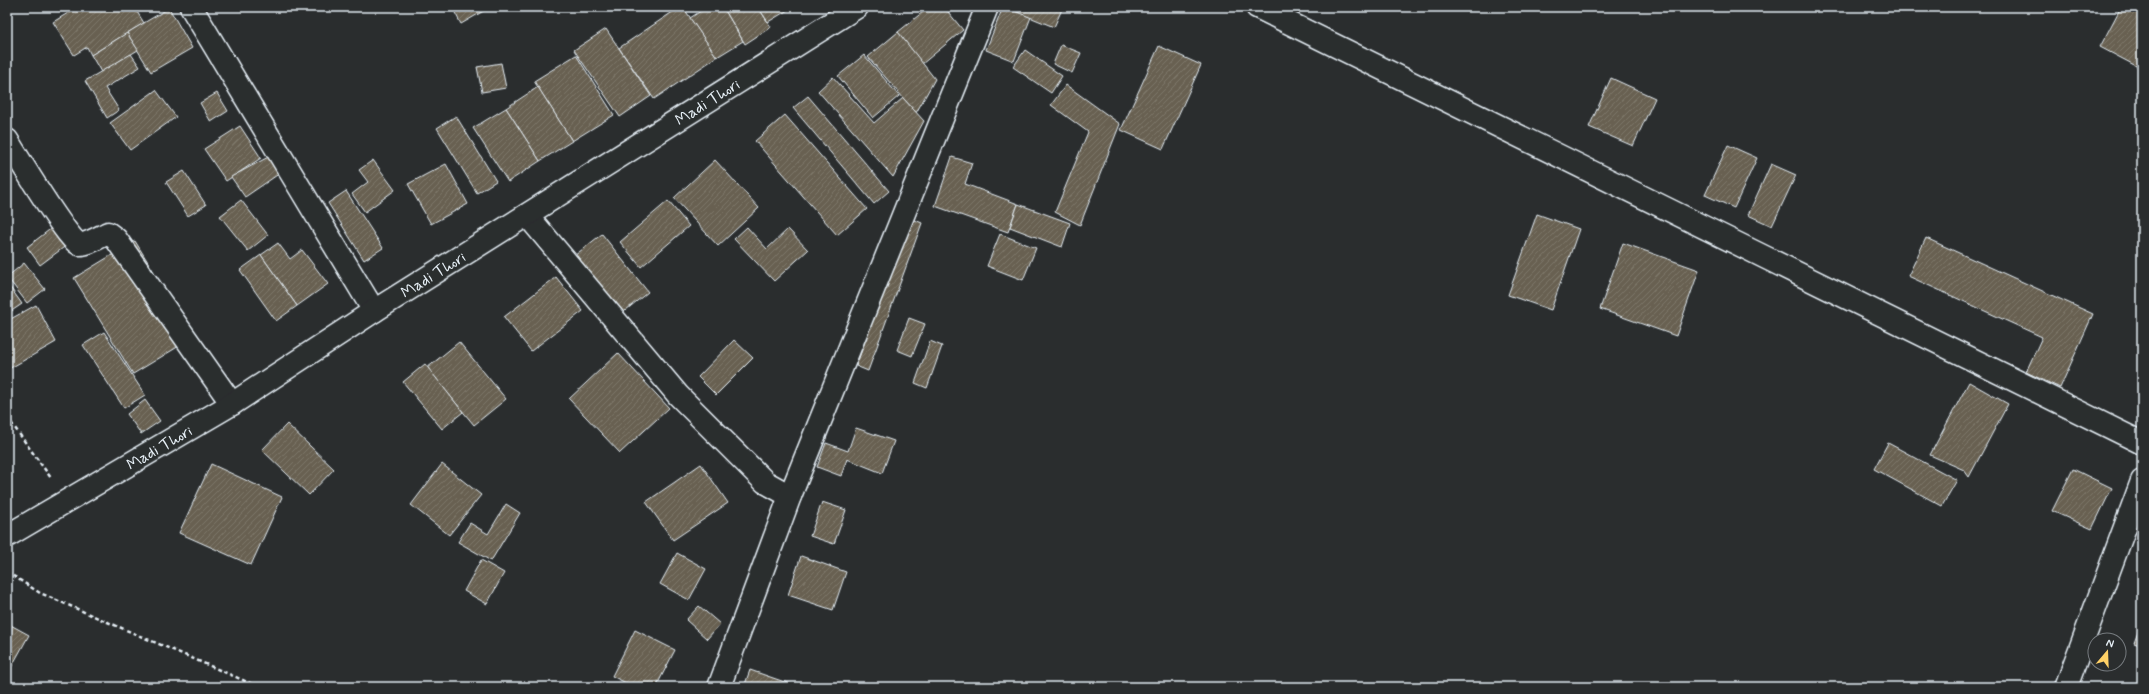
<svg xmlns="http://www.w3.org/2000/svg" width="2149" height="694" font-family="Mynerve,sans-serif">
  <style>
    .building { fill: url(#building-hatch); stroke: #e8f1f8 }
    .lines { fill: none; stroke-linecap: round; stroke-linejoin: round }
    .minor-casing { stroke: #e8f1f8; stroke-width: 25 }
    .secondary-casing { stroke: #e8f1f8; stroke-width: 25 }
    .path { stroke: #e8f1f8; stroke-width: 2.5; stroke-dasharray: 4 3; stroke-linecap: butt }
    .minor { stroke: #2a2d2e; stroke-width: 22 }
    .secondary { stroke: #2a2d2e; stroke-width: 22 }
    .labels { text-anchor: middle; stroke-width: 3.5; stroke-linejoin: round; paint-order: stroke }
    .street-label { font-size: 16px; fill: #e8f1f8; stroke: #2a2d2e }
  </style>
  <defs>
    <pattern id="building-hatch" width="6" height="6" patternUnits="userSpaceOnUse"><rect width="6" height="6" fill="#686151"/><path d="M-1 1l2-2M0 6l6-6M5 7l2-2" fill="none" stroke="#7e786b"/></pattern>
  </defs>
  <rect width="100%" height="100%" fill="#2a2d2e"/>
  <filter id="ink" filterUnits="userSpaceOnUse"><feTurbulence type="fractalNoise" baseFrequency=".025" numOctaves="2"/><feDisplacementMap in="SourceGraphic" scale="8" xChannelSelector="R" yChannelSelector="G"/><feConvolveMatrix kernelMatrix="1 2 1 2 8 2 1 2 1" color-interpolation-filters="sRGB"/></filter>
  <g filter="url(#ink)">
    <!-- building -->
    <g class="building">
      <path d="M78 7H134L144 23 91 55 87 47 74 55 53 22Z"/>
      <path d="M452 7H485L487 9 461 24Z"/>
      <path d="M680 7H683L717 57 654 99 619 48Z"/>
      <path d="M707 7H723L743 41 717 57 690 18Z"/>
      <path d="M723 7H758L771 27 745 44Z"/>
      <path d="M758 7H793L768 22Z"/>
      <path d="M929 7H944L963 30 922 64 898 32Z"/>
      <path d="M1003 7 1031 17 1014 61 986 50Z"/>
      <path d="M1005 7H1063L1054 27Z"/>
      <path d="M2121 7H2142V65L2140 68 2100 47Z"/>
      <path d="M169 8 192 48 151 72 127 33Z"/>
      <path d="M606 29 651 96 620 117 574 50Z"/>
      <path d="M898 32 935 79 916 113 868 57Z"/>
      <path d="M127 33 138 50 101 72 91 55Z"/>
      <path d="M1061 45 1081 53 1072 73 1053 64Z"/>
      <path d="M1159 46 1201 65 1163 149 1121 130Z"/>
      <path d="M1025 50 1062 76 1051 93 1013 67Z"/>
      <path d="M131 54 140 67 105 88 119 110 107 118 85 81Z"/>
      <path d="M576 55 614 115 572 141 534 81Z"/>
      <path d="M864 55 899 96 873 118 838 76Z"/>
      <path d="M501 63 506 88 482 92 477 67Z"/>
      <path d="M833 77 874 123 903 98 924 121 893 177 818 91Z"/>
      <path d="M1611 78 1655 98 1633 146 1589 127Z"/>
      <path d="M1066 85 1120 124 1080 225 1055 212 1088 132 1051 105Z"/>
      <path d="M538 87 572 141 540 161 506 108Z"/>
      <path d="M156 90 176 117 130 150 110 123Z"/>
      <path d="M217 93 228 111 211 122 200 103Z"/>
      <path d="M808 96 889 191 874 204 793 108Z"/>
      <path d="M506 108 540 161 508 182 473 128Z"/>
      <path d="M785 115 867 209 837 235 755 141Z"/>
      <path d="M456 116 496 181 477 193 437 128Z"/>
      <path d="M240 126 261 158 226 181 204 149Z"/>
      <path d="M1728 145 1757 158 1734 208 1705 195Z"/>
      <path d="M272 155 283 171 245 197 231 177Z"/>
      <path d="M952 157 972 163 965 184 1018 204 1008 232 935 206Z"/>
      <path d="M373 160 395 190 365 212 352 194 368 182 359 170Z"/>
      <path d="M715 160 759 208 718 246 674 198Z"/>
      <path d="M446 164 468 204 431 224 408 184Z"/>
      <path d="M1771 164 1796 175 1772 226 1748 215Z"/>
      <path d="M184 171 206 205 188 216 166 182Z"/>
      <path d="M346 191 383 248 364 260 328 203Z"/>
      <path d="M241 200 268 235 248 251 220 216Z"/>
      <path d="M668 201 689 226 641 267 620 242Z"/>
      <path d="M1018 204 1070 223 1062 247 1010 227Z"/>
      <path d="M1537 214 1579 229 1551 310 1508 295Z"/>
      <path d="M910 218 922 223 868 371 856 366Z"/>
      <path d="M53 227 67 245 40 265 27 247Z"/>
      <path d="M747 227 767 249 788 229 808 250 774 281 734 239Z"/>
      <path d="M602 234 648 292 620 315 574 256Z"/>
      <path d="M1000 234 1036 248 1023 280 987 266Z"/>
      <path d="M1926 238 2093 314 2060 388 2026 372 2042 337 1908 276Z"/>
      <path d="M135 241 194 337 133 374 74 278Z"/>
      <path d="M278 243 290 259 302 250 328 284 297 306 261 255Z"/>
      <path d="M1623 243 1699 270 1676 336 1600 309Z"/>
      <path d="M261 255 297 306 276 321 240 270Z"/>
      <path d="M24 263 45 289 27 303 7 277Z"/>
      <path d="M556 277 583 311 531 351 504 317Z"/>
      <path d="M7 283 22 304 7 314Z"/>
      <path d="M36 305 56 342 7 370V321Z"/>
      <path d="M909 318 925 324 912 356 897 350Z"/>
      <path d="M104 332 145 395 124 408 83 345Z"/>
      <path d="M734 340 753 358 716 395 698 377Z"/>
      <path d="M930 341 942 346 927 388 915 383Z"/>
      <path d="M459 342 506 399 474 425 427 368Z"/>
      <path d="M618 353 669 408 620 453 569 399Z"/>
      <path d="M425 364 463 412 442 429 403 382Z"/>
      <path d="M1969 382 2008 404 1969 477 1964 470 1930 455Z"/>
      <path d="M145 400 160 421 141 434 127 414Z"/>
      <path d="M287 424 334 469 309 495 262 450Z"/>
      <path d="M856 428 894 441 882 473 847 459 841 476 817 467 826 443 848 451Z"/>
      <path d="M1888 443 1957 480 1942 506 1874 469Z"/>
      <path d="M211 464 282 497 251 565 179 533Z"/>
      <path d="M442 464 481 495 449 535 411 505Z"/>
      <path d="M701 464 728 503 673 540 646 502Z"/>
      <path d="M2073 469 2112 488 2092 529 2052 511Z"/>
      <path d="M822 502 846 510 834 544 810 536Z"/>
      <path d="M506 504 520 513 491 561 458 542 470 523 488 534Z"/>
      <path d="M677 553 706 569 689 600 660 584Z"/>
      <path d="M801 556 846 572 833 610 788 595Z"/>
      <path d="M481 560 504 573 487 604 464 591Z"/>
      <path d="M699 606 720 624 707 639 686 620Z"/>
      <path d="M2142 621V646L2134 643Z"/>
      <path d="M7 623 29 635 7 675Z"/>
      <path d="M635 630 675 650 656 687H634L612 676Z"/>
      <path d="M750 670 799 687H744Z"/>
    </g>
    <g class="lines">
      <!-- minor casing -->
      <g class="minor-casing">
        <g id="minor">
          <path d="M191 7 374 311"/>
          <path d="M1257 7 2142 443"/>
          <path d="M7 140C16 154 69 242 79 244 87 245 101 236 108 233L116 239 232 404"/>
          <path d="M527 215 678 395 765 482 790 496"/>
          <path d="M719 687 790 496 987 7"/>
          <path d="M2066 687 2142 481"/>
        </g>
      </g>
      <!-- secondary casing -->
      <g class="secondary-casing">
        <g id="secondary">
          <path id="s1" d="M7 536 232 404 374 311 857 7"/>
        </g>
      </g>
      <!-- path -->
      <g class="path">
        <path d="M7 417 51 478"/>
        <path d="M7 572 40 593 259 687"/>
      </g>
      <!-- minor -->
      <use href="#minor" class="minor"/>
      <!-- secondary -->
      <use href="#secondary" class="secondary"/>
    </g>
  </g>
  <g class="labels">
    <!-- street labels -->
    <g class="street-label">
      <text dy="6" stroke="none"><textPath href="#s1" startOffset="824">Madi Thori</textPath></text>
      <text dy="6" stroke="none"><textPath href="#s1" startOffset="500">Madi Thori</textPath></text>
      <text dy="6" stroke="none"><textPath href="#s1" startOffset="176">Madi Thori</textPath></text>
    </g>
  </g>
  <!-- margin -->
  <rect width="2149" height="694" fill="none" stroke="#2a2d2e" stroke-width="24"/>
  <rect x="12" y="12" width="2125" height="670" fill="none" stroke="#e8f1f8" stroke-width="1.5" filter="url(#ink)"/>
  <!-- north arrow -->
  <g transform="translate(2107 652) rotate(19)"><circle r="19" fill="#2a2d2e" stroke="#767b7f"/>
  <path d="M0-3L7 15L0 10L-7 15Z" fill="#ffd166"/>
  <text y="-6" font-size="11" font-weight="bold" text-anchor="middle" fill="#e8f1f8">N</text>
  </g>
</svg>
